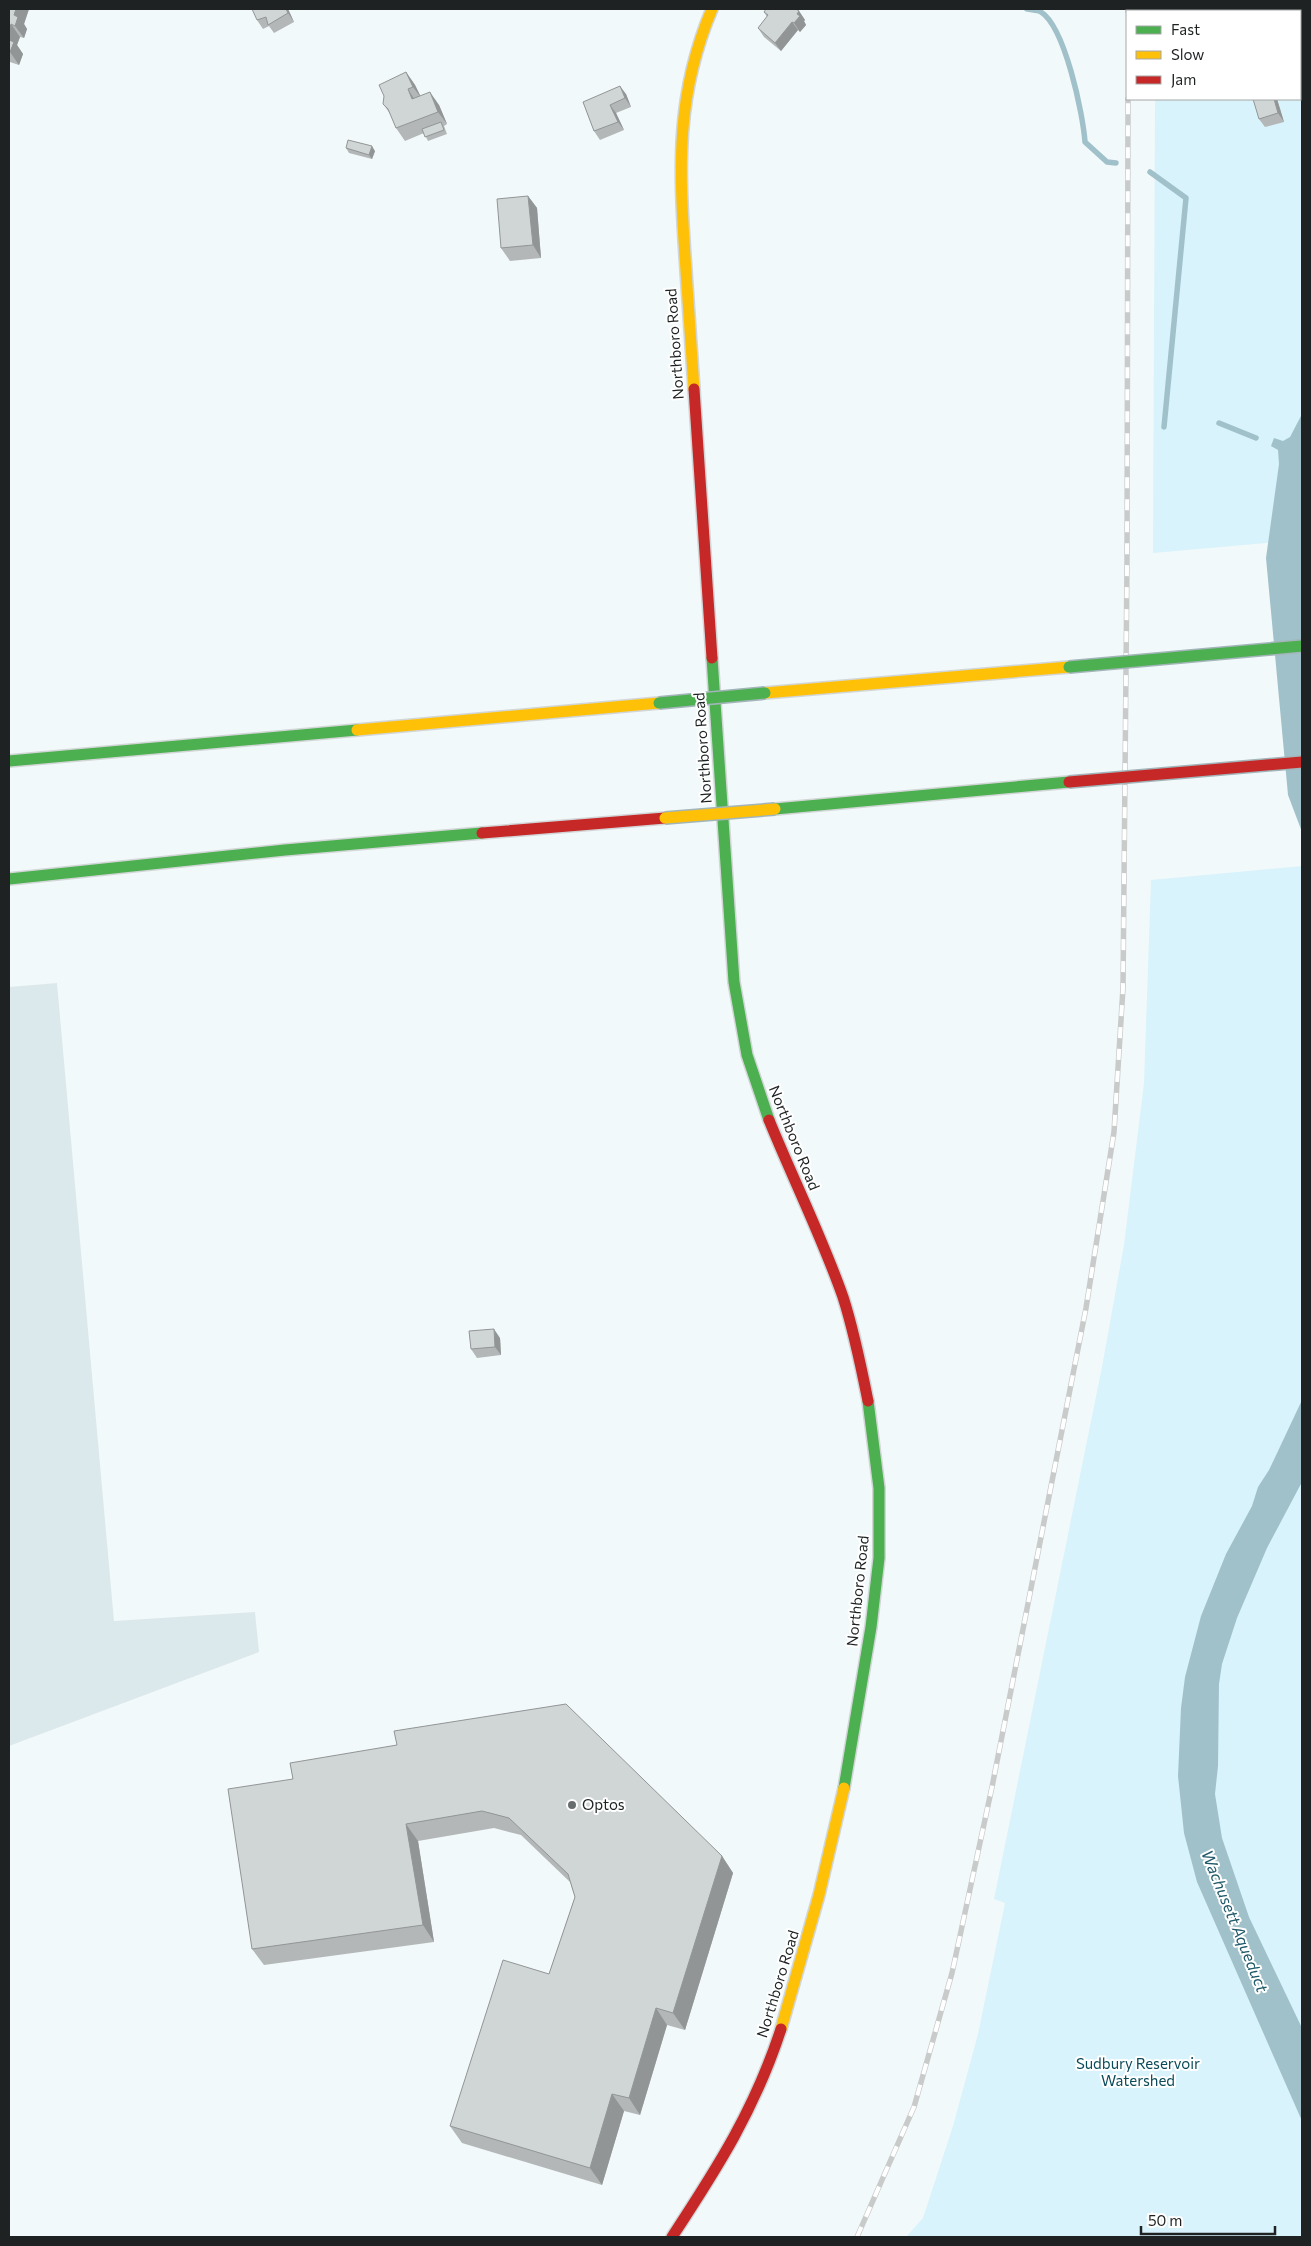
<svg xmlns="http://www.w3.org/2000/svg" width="1311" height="2246" font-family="Commissioner,sans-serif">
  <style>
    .built { fill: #dce9ec }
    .green { fill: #d8f3fb }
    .water { fill: #a1c1ca }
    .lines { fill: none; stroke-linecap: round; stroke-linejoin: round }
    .stream { stroke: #a1c1ca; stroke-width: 5.5 }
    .fast-casing { stroke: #d2d6d7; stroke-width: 14 }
    .slow-casing { stroke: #d2d6d7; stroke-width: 14 }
    .jam-casing { stroke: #d2d6d7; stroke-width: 14 }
    .fast { stroke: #4caf50; stroke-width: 11 }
    .slow { stroke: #ffc107; stroke-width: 11 }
    .jam { stroke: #c62828; stroke-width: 11 }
    .rail-casing { stroke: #c9cbcb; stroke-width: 5.5 }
    .rail { stroke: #fff; stroke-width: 4; stroke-dasharray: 11; stroke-linecap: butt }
    .fast-bridge-casing { stroke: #a2b5b9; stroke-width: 14; stroke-linecap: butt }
    .slow-bridge-casing { stroke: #a2b5b9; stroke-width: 14; stroke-linecap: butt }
    .jam-bridge-casing { stroke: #a2b5b9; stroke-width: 14; stroke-linecap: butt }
    .fast-bridge { stroke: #4caf50; stroke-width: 11 }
    .slow-bridge { stroke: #ffc107; stroke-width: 11 }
    .jam-bridge { stroke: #c62828; stroke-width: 11 }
    .wall { fill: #b3b7b8 }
    .shaded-wall { fill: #929596 }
    .building { fill: #d0d5d6; stroke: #929596 }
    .poi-dot { fill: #686d6e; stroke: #fff; stroke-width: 2 }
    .labels { text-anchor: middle; stroke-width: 4; stroke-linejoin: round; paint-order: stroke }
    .street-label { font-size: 15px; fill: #1e2223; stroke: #fff }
    .poi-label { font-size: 15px; fill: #1e2223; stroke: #fff; text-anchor: start }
    .park-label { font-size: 15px; fill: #0b4b59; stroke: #fff }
    .water-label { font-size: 16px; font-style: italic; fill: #205a69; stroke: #fff }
  </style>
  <rect width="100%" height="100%" fill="#f2f9fa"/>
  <!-- built -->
  <path class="built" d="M57 983 114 1621 255 1612 259 1652 9 1746V987Z"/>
  <!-- green -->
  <g class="green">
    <path d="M1155 9H1302V540L1153 553 1155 99H1300V11H1155Z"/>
    <path d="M1302 866V2237H906L923 2218 953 2126 978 2034 1005 1903 994 1899 1102 1367 1124 1245 1144 1083 1151 880Z"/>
  </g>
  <!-- water -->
  <g class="water">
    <path d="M1302 414V832L1288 795 1266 558 1279 464 1278 450 1271 446 1274 438 1283 441 1290 437Z"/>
    <path d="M1302 1400V1482L1267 1548 1237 1618 1222 1664 1219 1684 1218 1766 1215 1794 1222 1838 1249 1917 1302 2028V2121L1197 1882 1184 1833 1178 1776 1181 1708 1185 1677 1201 1616 1226 1554 1252 1506 1258 1487 1269 1470Z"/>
  </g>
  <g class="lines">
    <!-- stream -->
    <g class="stream">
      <path d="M1027 9C1030 10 1038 10 1041 12 1065 27 1083 114 1085 142L1107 162 1116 163"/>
      <path d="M1150 172 1186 198 1164 427"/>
      <path d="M1219 423 1256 438"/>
    </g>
    <!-- fast casing -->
    <g class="fast-casing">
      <g id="fast">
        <path d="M712 658 734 982 747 1055 769 1120"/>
        <path d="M9 761 357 730"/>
        <path d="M775 809 1069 782"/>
        <path d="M9 879 285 850 482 833"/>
        <path d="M844 1788 871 1627 879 1558V1488L868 1401"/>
      </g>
    </g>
    <!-- slow casing -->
    <g class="slow-casing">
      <g id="slow">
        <path d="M694 389C691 344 688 300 685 256 679 166 676 94 712 9"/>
        <path d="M765 693 1069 667"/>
        <path d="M357 730 659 703"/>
        <path d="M781 2029 819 1895 844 1788"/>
      </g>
    </g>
    <!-- jam casing -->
    <g class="jam-casing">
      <g id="jam">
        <path d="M694 389 712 658"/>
        <path d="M482 833 665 818"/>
        <path d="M769 1120C793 1179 822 1237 843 1297 854 1331 861 1366 868 1401"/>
        <path d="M672 2237C718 2167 755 2109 781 2029"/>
      </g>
    </g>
    <!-- fast -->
    <use href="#fast" class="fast"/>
    <!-- slow -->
    <use href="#slow" class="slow"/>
    <!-- jam -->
    <use href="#jam" class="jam"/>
    <!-- rail casing -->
    <g class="rail-casing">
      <g id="rail">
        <path d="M1128 11V9"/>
        <path d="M857 2237 914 2107 952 1973 992 1787 1086 1308 1114 1132 1123 988 1127 564 1128 99"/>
      </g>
    </g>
    <!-- rail -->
    <use href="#rail" class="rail"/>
    <!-- fast-bridge casing -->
    <g class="fast-bridge-casing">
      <g id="fast-bridge">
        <path d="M1069 667 1302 646"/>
        <path d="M659 703 765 693"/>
      </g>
    </g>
    <!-- slow-bridge casing -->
    <g class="slow-bridge-casing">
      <path id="slow-bridge" d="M665 818 775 809"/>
    </g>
    <!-- jam-bridge casing -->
    <g class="jam-bridge-casing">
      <path id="jam-bridge" d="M1069 782 1302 762"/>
    </g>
    <!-- fast-bridge -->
    <use href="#fast-bridge" class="fast-bridge"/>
    <!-- slow-bridge -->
    <use href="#slow-bridge" class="slow-bridge"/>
    <!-- jam-bridge -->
    <use href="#jam-bridge" class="jam-bridge"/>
  </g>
  <!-- wall -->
  <g class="wall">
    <path d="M9 9H29L24 24 27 29 24 38 20 37 17 45 23 54 19 65 10 62V64L9 63Z"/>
    <path d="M288 9 294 22 274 33 269 26 263 29 257 20Z"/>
    <path d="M799 11 805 20 804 21 806 25 800 32 798 30 781 51 764 37 758 28 767 17 764 12Z"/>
    <path d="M406 72 415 85 420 96 439 105 447 124 444 126 447 134 428 141 424 133 405 141 396 128 391 115 383 104Z"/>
    <path d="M626 94 631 107 616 113 624 130 600 140 594 131 583 102Z"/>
    <path d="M1277 99 1284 122 1265 127 1259 119Z"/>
    <path d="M346 148 375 151 372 159 349 153Z"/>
    <path d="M528 196 537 208 541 258 510 261 501 248Z"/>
    <path d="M500 1338 501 1355 477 1358 471 1349Z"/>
    <path d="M290 1763 722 1856 733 1873 685 2030 667 2025 640 2115 624 2111 602 2185 462 2143 450 2126 549 1974 575 1897 570 1882 521 1835 494 1828 418 1841 434 1942 264 1965 252 1949 293 1779Z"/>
  </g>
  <!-- shaded-wall -->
  <g class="shaded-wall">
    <path d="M16 9H29L24 24 27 29 24 38 15 26 14 15Z"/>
    <path d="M286 9H288L294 22 288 13Z"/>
    <path d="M799 11 805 20 804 21 806 25 800 32 794 23 797 14Z"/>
    <path d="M792 22 798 30 781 51 775 43Z"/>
    <path d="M11 24 20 37 17 45 23 54 19 65 10 52 9 43V30Z"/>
    <path d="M406 72 415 85 422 99 413 87Z"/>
    <path d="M620 86 626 94 631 107 625 98Z"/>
    <path d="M408 89 416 102 412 99Z"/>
    <path d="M430 92 439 105 447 124 438 112Z"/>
    <path d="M1274 99H1277L1284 122 1278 113Z"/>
    <path d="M610 105 616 113 624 130 618 122Z"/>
    <path d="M372 146 375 151 372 159 369 155Z"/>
    <path d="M528 196 537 208 541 258 533 245Z"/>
    <path d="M494 1329 500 1338 501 1355 495 1347Z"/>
    <path d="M406 1824 418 1841 434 1942 423 1925Z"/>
    <path d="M722 1856 733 1873 685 2030 673 2013Z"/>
    <path d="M656 2008 667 2025 640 2115 629 2098Z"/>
    <path d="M612 2094 624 2111 602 2185 590 2168Z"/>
  </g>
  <!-- building -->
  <g class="building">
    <path d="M9 9H16L14 15 18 17 15 26 11 24 9 30Z"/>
    <path d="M252 9H286L288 13 268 25 266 17 257 20Z"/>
    <path d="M766 9H796L799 11 797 14 800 16 794 23 792 22 775 43 758 28 768 15 764 12Z"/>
    <path d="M9 40 14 42 10 52H9Z"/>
    <path d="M406 72 413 87 408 89 412 99 430 92 438 112 396 128 388 109 383 104 384 96 379 85Z"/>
    <path d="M620 86 625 98 610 105 618 122 594 131 583 102Z"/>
    <path d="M1253 99H1274L1278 113 1259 119Z"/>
    <path d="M441 122 444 130 425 137 422 129Z"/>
    <path d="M348 140 372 146 369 155 346 148Z"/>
    <path d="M528 196 533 245 501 248 497 199Z"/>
    <path d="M494 1329 495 1347 471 1349 469 1331Z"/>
    <path d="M566 1704 722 1856 673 2013 656 2008 629 2098 612 2094 590 2168 450 2126 503 1960 549 1974 575 1897 568 1874 509 1818 482 1811 406 1824 423 1925 252 1949 228 1789 293 1779 290 1763 397 1745 394 1731Z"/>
  </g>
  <!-- markers -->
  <circle class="poi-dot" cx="572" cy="1805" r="5"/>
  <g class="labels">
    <!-- street labels -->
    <g class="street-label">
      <text transform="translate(675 344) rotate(-94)" y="5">Northboro Road</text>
      <text transform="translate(703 748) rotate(-94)" y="5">Northboro Road</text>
      <text transform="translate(794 1138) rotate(68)" y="5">Northboro Road</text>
      <text transform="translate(858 1591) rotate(-84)" y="5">Northboro Road</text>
      <text transform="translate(778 1984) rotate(-73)" y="5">Northboro Road</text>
    </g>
    <!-- poi labels -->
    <g class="poi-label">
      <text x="582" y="1810">Optos</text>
    </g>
    <!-- park labels -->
    <g class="park-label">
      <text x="1138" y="2069">Sudbury Reservoir<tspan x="1138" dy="17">Watershed</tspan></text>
    </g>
    <!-- water labels -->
    <g class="water-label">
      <text transform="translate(1235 1921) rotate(68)" y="6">Wachusett Aqueduct</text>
    </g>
  </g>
  <!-- border -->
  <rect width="1311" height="2246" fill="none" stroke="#1e2223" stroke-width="20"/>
  <!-- legend -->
  <rect x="1126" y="10" width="175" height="90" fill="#ffffff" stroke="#a5a7a7"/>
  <rect x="1136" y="26" width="25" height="8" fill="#4caf50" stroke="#a5a7a7"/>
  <text x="1171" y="35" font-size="15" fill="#1e2223">Fast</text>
  <rect x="1136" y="51" width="25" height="8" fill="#ffc107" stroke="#a5a7a7"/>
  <text x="1171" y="60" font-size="15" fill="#1e2223">Slow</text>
  <rect x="1136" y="76" width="25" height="8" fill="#c62828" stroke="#a5a7a7"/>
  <text x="1171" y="85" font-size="15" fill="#1e2223">Jam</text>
  <!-- scale -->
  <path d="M1141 2226v8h134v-8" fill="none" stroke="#1e2223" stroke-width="2.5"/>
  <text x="1148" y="2226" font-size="15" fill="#1e2223" stroke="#ffffff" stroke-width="4" paint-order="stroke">50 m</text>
</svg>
